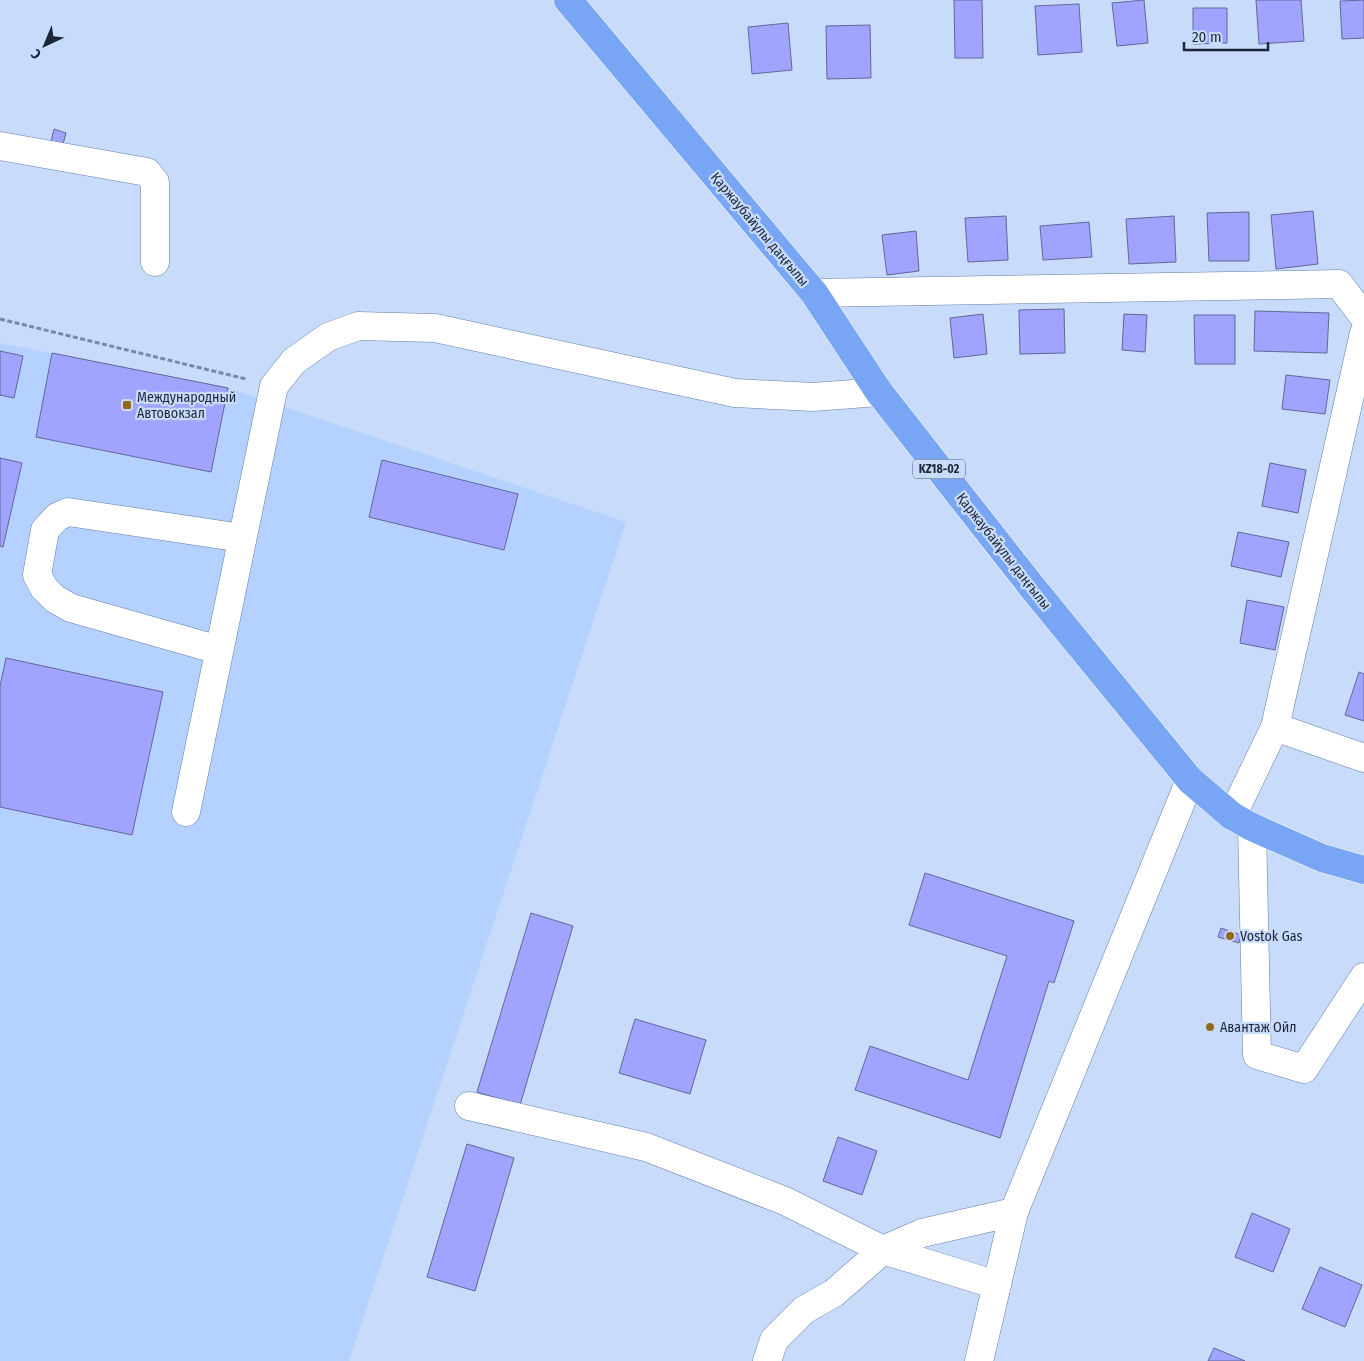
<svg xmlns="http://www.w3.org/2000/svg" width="1364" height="1361" font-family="'Fira Sans Condensed',sans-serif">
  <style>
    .built { fill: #b5d1ff }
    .building { fill: #a0a4fe; stroke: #636698 }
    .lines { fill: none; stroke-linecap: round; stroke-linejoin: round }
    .minor-casing { stroke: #637ead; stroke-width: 29 }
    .highway-casing { stroke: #fff; stroke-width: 29 }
    .path { stroke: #7a89a3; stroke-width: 3; stroke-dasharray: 5 2.5; stroke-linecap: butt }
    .minor { stroke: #fff; stroke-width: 28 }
    .highway { stroke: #78a6f5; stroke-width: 28 }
    .poi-dot { fill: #926a12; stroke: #c8dbfa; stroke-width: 2 }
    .labels { text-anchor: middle; stroke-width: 4.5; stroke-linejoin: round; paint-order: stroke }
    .shield { fill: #c8dbfa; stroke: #4f5c73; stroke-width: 1 }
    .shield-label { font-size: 12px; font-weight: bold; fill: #1b2639 }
    .street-label { font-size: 14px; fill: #1b2639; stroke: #c8dbfa }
    .poi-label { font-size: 14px; fill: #1b2639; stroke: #c8dbfa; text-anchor: start }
  </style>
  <rect width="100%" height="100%" fill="#c8dbfa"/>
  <!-- built -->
  <path class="built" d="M0 343 228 388 626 522 349 1361H0Z"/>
  <!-- building -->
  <g class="building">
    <path d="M954 0H982L983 58H955Z"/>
    <path d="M1144 0 1148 43 1117 46 1112 3Z"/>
    <path d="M1256 0H1301L1304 41 1259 44Z"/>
    <path d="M1364 0V38L1342 39 1340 1Z"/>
    <path d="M1079 4 1082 52 1038 55 1035 6Z"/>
    <path d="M1193 8H1227V43L1193 44Z"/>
    <path d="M788 23 792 70 752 74 748 27Z"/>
    <path d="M870 25 871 78 827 79 826 26Z"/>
    <path d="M54 129 66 133 63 144 51 141Z"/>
    <path d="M1313 211 1318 264 1276 269 1271 215Z"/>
    <path d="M1249 212V261H1209L1207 213Z"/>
    <path d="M1006 216 1008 260 968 262 965 218Z"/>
    <path d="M1174 216 1176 262 1129 264 1126 219Z"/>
    <path d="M1089 222 1092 257 1043 260 1040 226Z"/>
    <path d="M916 231 919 271 887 275 882 235Z"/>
    <path d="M1064 309 1065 353 1020 354 1019 310Z"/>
    <path d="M1255 311 1329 313 1327 353 1254 351Z"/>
    <path d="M983 314 987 354 954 358 950 318Z"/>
    <path d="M1124 314 1147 315 1145 352 1122 350Z"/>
    <path d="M1194 315H1235V364H1195Z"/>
    <path d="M0 351 23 356 14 398 0 395Z"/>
    <path d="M52 353 228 388 211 472 36 437Z"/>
    <path d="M1286 375 1330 380 1325 414 1282 409Z"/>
    <path d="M0 458 22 463 3 547 0 546Z"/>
    <path d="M382 460 518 494 504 550 369 517Z"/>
    <path d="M1270 463 1306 470 1298 513 1262 506Z"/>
    <path d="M1238 532 1289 542 1281 577 1231 566Z"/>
    <path d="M1247 600 1284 607 1275 650 1240 643Z"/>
    <path d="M6 658 163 692 132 835 0 807V686Z"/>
    <path d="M1359 672 1364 674V721L1345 715Z"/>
    <path d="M925 873 1074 921 1054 983 1049 981 1000 1138 855 1090 870 1046 968 1080 1007 956 909 925Z"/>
    <path d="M531 913 573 926 520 1105 477 1092Z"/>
    <path d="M1221 928 1241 935 1239 943 1218 937Z"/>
    <path d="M635 1019 706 1040 690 1094 619 1073Z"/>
    <path d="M838 1137 877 1151 862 1195 823 1181Z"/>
    <path d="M467 1144 514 1158 475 1291 427 1277Z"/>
    <path d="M1252 1213 1290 1229 1273 1272 1235 1257Z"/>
    <path d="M1320 1267 1362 1285 1345 1327 1302 1309Z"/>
    <path d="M1214 1348 1245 1361H1208Z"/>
  </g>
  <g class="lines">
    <!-- minor casing -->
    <g class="minor-casing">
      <g id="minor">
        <path d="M0 146 147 172 155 182V262"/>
        <path d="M814 293 1339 284 1364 317"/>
        <path d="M219 650 71 608 55 599 44 588 37 575 45 530 57 517 68 512 242 538"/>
        <path d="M1275 727 1364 758"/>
        <path d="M186 812 274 386 294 361 328 337 358 326 435 328 735 393 813 397 879 392"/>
        <path d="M1232 816 1275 727 1364 333"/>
        <path d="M1252 827 1257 1055 1304 1069 1364 977"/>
        <path d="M469 1106 646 1147 785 1201 883 1250 997 1285"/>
        <path d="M767 1361 774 1340 804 1310 834 1293 883 1250 922 1233 1014 1212"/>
        <path d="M979 1361 1014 1212 1190 780"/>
      </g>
    </g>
    <!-- highway casing -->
    <g class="highway-casing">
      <path id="highway" d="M568 0 814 293 879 392 1032 587 1190 780 1232 816 1252 827 1322 858 1364 870"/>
    </g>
    <!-- path -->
    <path class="path" d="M0 319 246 379"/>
    <!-- minor -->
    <use href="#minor" class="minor"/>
    <!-- highway -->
    <use href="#highway" class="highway"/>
  </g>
  <!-- markers -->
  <g class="poi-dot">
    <rect x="122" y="400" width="10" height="10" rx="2.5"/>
    <circle cx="1230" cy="936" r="5"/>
    <circle cx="1210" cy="1027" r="5"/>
  </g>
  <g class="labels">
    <!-- shield labels -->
    <rect class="shield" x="913" y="459.5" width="52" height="19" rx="4"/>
    <g class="shield-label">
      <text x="939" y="473">KZ18-02</text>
    </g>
    <!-- street labels -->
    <g class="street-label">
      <text transform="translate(760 229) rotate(50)" y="5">Қаржаубайұлы даңғылы</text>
      <text transform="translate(1004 551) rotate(52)" y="5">Қаржаубайұлы даңғылы</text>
    </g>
    <!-- poi labels -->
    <g class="poi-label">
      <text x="137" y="402">Международный<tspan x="137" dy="16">Автовокзал</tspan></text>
      <text x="1240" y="941">Vostok Gas</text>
      <text x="1220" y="1032">Авантаж Ойл</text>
    </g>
  </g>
  <!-- north arrow -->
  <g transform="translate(45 45) rotate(224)" stroke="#c8dbfa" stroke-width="4" paint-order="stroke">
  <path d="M0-4L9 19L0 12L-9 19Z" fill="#1b2639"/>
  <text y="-8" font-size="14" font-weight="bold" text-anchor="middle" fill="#1b2639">С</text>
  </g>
  <!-- scale -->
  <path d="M1184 42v8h84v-8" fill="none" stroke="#1b2639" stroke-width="2.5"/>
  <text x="1192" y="42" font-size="15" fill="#1b2639" stroke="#c8dbfa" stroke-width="4" paint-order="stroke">20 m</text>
</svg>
